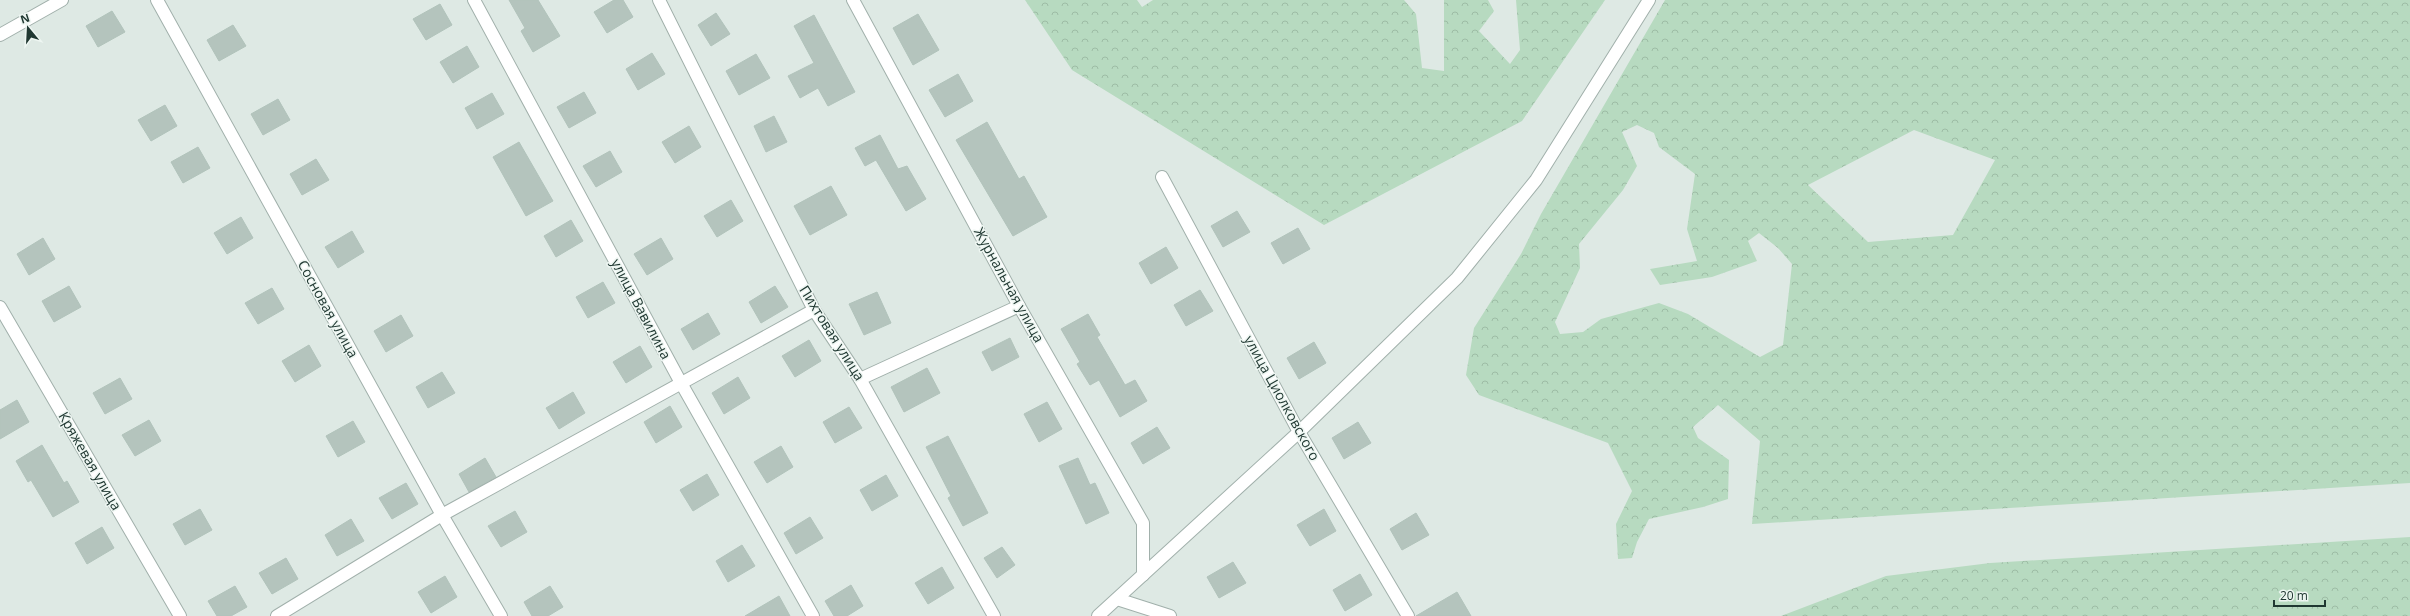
<svg xmlns="http://www.w3.org/2000/svg" width="2410" height="616" font-family="'Open Sans',sans-serif">
  <style>
    .forest { fill: url(#forest-crowns); fill-rule: evenodd }
    .building { fill: #b4c4bd; stroke: #b1c3bb }
    .lines { fill: none; stroke-linecap: round; stroke-linejoin: round }
    .minor-casing { stroke: #a1b0ab; stroke-width: 14 }
    .minor { stroke: #fff; stroke-width: 12 }
    .labels { text-anchor: middle; stroke-width: 3; stroke-linejoin: round; paint-order: stroke }
    .street-label { font-size: 14px; fill: #203832; stroke: #eef6f2 }
  </style>
  <defs>
    <pattern id="forest-crowns" width="20" height="18" patternUnits="userSpaceOnUse"><rect width="20" height="18" fill="#b7dac0"/><path d="M2 6a3 3 0 1 1 6 0M12 15a3 3 0 1 1 6 0" fill="none" stroke="#9dbca5"/></pattern>
  </defs>
  <rect width="100%" height="100%" fill="#dee9e4"/>
  <!-- forest -->
  <g class="forest">
    <path d="M1025 0H1137L1142 7 1153 0H1404L1416 14 1422 68 1444 71V0H1488L1494 11 1479 31 1510 64 1520 50 1516 0H1605L1522 121 1324 225 1072 70Z"/>
    <path d="M1665 0H2410V483L1752 524 1760 441 1718 405 1693 427 1698 438 1729 460 1728 499 1703 507 1649 519 1637 542 1632 558 1618 559 1616 524 1632 491 1608 443 1479 395 1466 375 1474 328 1521 254 1541 214ZM1637 125 1654 133 1659 147 1695 174 1687 229 1697 261 1650 269 1660 285 1712 277 1757 261 1748 241 1759 233 1778 248 1792 264 1783 345 1760 357 1688 314 1659 303 1601 319 1583 332 1560 334 1555 322 1580 268 1579 244 1623 190 1637 166 1622 132ZM1914 130 1995 160 1953 235 1868 242 1808 185Z"/>
    <path d="M2410 537V616H1781L1886 576 1990 563Z"/>
  </g>
  <!-- building -->
  <g class="building">
    <path d="M509 0H538L560 36 533 52 521 31 525 28Z"/>
    <path d="M614 0H623L633 17 607 33 594 12Z"/>
    <path d="M440 4 452 25 426 40 413 19Z"/>
    <path d="M112 11 125 32 98 47 86 26Z"/>
    <path d="M716 13 730 34 711 46 698 25Z"/>
    <path d="M918 14 939 50 913 65 893 28Z"/>
    <path d="M814 15 855 92 828 106 818 88 800 98 788 76 814 63 794 26Z"/>
    <path d="M233 25 246 46 219 61 207 40Z"/>
    <path d="M467 46 479 67 453 83 440 62Z"/>
    <path d="M652 53 665 74 638 90 626 69Z"/>
    <path d="M756 54 770 78 739 95 726 71Z"/>
    <path d="M958 74 973 101 945 117 929 90Z"/>
    <path d="M584 92 596 113 569 128 557 107Z"/>
    <path d="M492 93 504 114 477 129 465 108Z"/>
    <path d="M278 99 290 120 263 135 251 114Z"/>
    <path d="M165 105 177 126 151 141 138 120Z"/>
    <path d="M774 116 787 142 766 152 754 126Z"/>
    <path d="M987 122 1019 179 1024 176 1047 217 1013 236 956 140Z"/>
    <path d="M689 126 701 147 675 163 662 142Z"/>
    <path d="M880 135 898 169 907 166 926 199 906 211 876 160 865 166 855 148Z"/>
    <path d="M519 142 553 201 526 216 493 157Z"/>
    <path d="M198 147 210 168 183 183 171 162Z"/>
    <path d="M610 151 622 172 596 187 583 166Z"/>
    <path d="M316 159 329 180 302 195 290 174Z"/>
    <path d="M831 186 847 215 810 235 794 206Z"/>
    <path d="M731 200 743 221 717 237 704 216Z"/>
    <path d="M1237 211 1250 232 1223 247 1211 226Z"/>
    <path d="M241 217 253 238 227 254 214 233Z"/>
    <path d="M571 220 583 241 556 257 544 236Z"/>
    <path d="M1298 228 1310 249 1283 264 1271 243Z"/>
    <path d="M352 231 364 252 338 268 325 247Z"/>
    <path d="M43 238 55 259 29 275 17 254Z"/>
    <path d="M661 238 673 259 647 275 634 254Z"/>
    <path d="M1166 247 1178 268 1151 284 1139 263Z"/>
    <path d="M603 282 615 303 588 318 576 297Z"/>
    <path d="M69 286 81 307 54 322 42 301Z"/>
    <path d="M775 286 788 307 761 323 749 302Z"/>
    <path d="M272 288 284 309 258 324 245 303Z"/>
    <path d="M1200 290 1213 311 1186 326 1174 305Z"/>
    <path d="M877 292 891 323 864 335 849 304Z"/>
    <path d="M708 313 720 334 693 350 681 329Z"/>
    <path d="M1088 314 1100 335 1097 337 1125 385 1135 380 1147 401 1120 417 1099 380 1090 385 1077 364 1080 362 1061 329Z"/>
    <path d="M401 315 413 336 386 352 374 331Z"/>
    <path d="M1010 338 1019 357 992 371 982 352Z"/>
    <path d="M809 340 821 361 795 377 782 356Z"/>
    <path d="M1314 342 1326 363 1299 379 1287 358Z"/>
    <path d="M309 345 321 366 295 382 282 361Z"/>
    <path d="M640 346 652 367 626 383 613 362Z"/>
    <path d="M927 368 940 393 904 412 891 387Z"/>
    <path d="M442 372 455 393 428 408 416 387Z"/>
    <path d="M738 377 750 398 724 414 712 393Z"/>
    <path d="M120 378 132 399 105 414 93 393Z"/>
    <path d="M573 392 585 413 559 429 546 408Z"/>
    <path d="M17 400 29 422 0 439V410Z"/>
    <path d="M1047 402 1062 429 1039 442 1024 414Z"/>
    <path d="M670 406 682 427 656 443 644 422Z"/>
    <path d="M849 407 862 428 835 443 823 422Z"/>
    <path d="M149 420 161 441 135 456 122 435Z"/>
    <path d="M353 421 365 442 338 457 326 436Z"/>
    <path d="M1358 422 1371 443 1344 459 1332 438Z"/>
    <path d="M1157 427 1170 448 1143 464 1131 443Z"/>
    <path d="M948 436 988 513 963 526 948 498 951 496 926 447Z"/>
    <path d="M42 445 64 483 67 481 79 502 53 517 31 480 28 482 16 461Z"/>
    <path d="M781 446 793 467 767 483 754 462Z"/>
    <path d="M485 458 496 477 469 492 459 474Z"/>
    <path d="M1078 458 1090 485 1095 483 1109 513 1086 524 1059 466Z"/>
    <path d="M707 474 719 495 693 511 680 490Z"/>
    <path d="M886 475 898 496 872 511 860 490Z"/>
    <path d="M406 483 418 504 392 519 379 498Z"/>
    <path d="M200 509 212 530 185 545 173 524Z"/>
    <path d="M1324 509 1336 531 1310 546 1297 525Z"/>
    <path d="M515 511 527 532 501 547 488 526Z"/>
    <path d="M1416 513 1429 535 1402 550 1390 529Z"/>
    <path d="M810 517 823 538 796 554 784 533Z"/>
    <path d="M351 519 364 541 337 556 325 535Z"/>
    <path d="M102 527 114 548 87 564 75 543Z"/>
    <path d="M742 545 755 566 728 582 716 561Z"/>
    <path d="M1002 547 1015 565 997 578 984 558Z"/>
    <path d="M286 558 298 579 272 594 259 573Z"/>
    <path d="M1233 562 1246 583 1219 598 1207 577Z"/>
    <path d="M942 567 954 588 928 604 915 583Z"/>
    <path d="M1360 574 1372 595 1345 611 1333 590Z"/>
    <path d="M445 576 457 597 431 613 418 592Z"/>
    <path d="M851 585 863 606 847 616H834L825 601Z"/>
    <path d="M235 586 247 607 231 616H217L208 601Z"/>
    <path d="M550 586 563 607 548 616H532L524 602Z"/>
    <path d="M1457 592 1471 616H1416Z"/>
    <path d="M779 596 790 616H745Z"/>
  </g>
  <g class="lines">
    <!-- minor casing -->
    <g class="minor-casing">
      <g id="minor">
        <path d="M157 0 442 515 501 616"/>
        <path d="M474 0 681 383 813 616"/>
        <path d="M659 0 814 310 860 379 994 616"/>
        <path d="M853 0 1019 306 1143 523V575"/>
        <path d="M0 35 62 0"/>
        <path d="M1162 177 1299 432 1408 616"/>
        <path d="M0 307 180 616"/>
        <path d="M860 379 1019 306"/>
        <path d="M1117 599 1170 616"/>
        <path d="M277 616 442 515 814 310"/>
        <path d="M1098 616 1299 432 1457 278 1536 180 1649 0"/>
      </g>
    </g>
    <!-- minor -->
    <use href="#minor" class="minor"/>
  </g>
  <g class="labels">
    <!-- street labels -->
    <g class="street-label">
      <text transform="translate(1009 285) rotate(61)" y="5">Журнальная улица</text>
      <text transform="translate(328 309) rotate(61)" y="5">Сосновая улица</text>
      <text transform="translate(641 309) rotate(62)" y="5">улица Вавилина</text>
      <text transform="translate(832 333) rotate(58)" y="5">Пихтовая улица</text>
      <text transform="translate(1282 398) rotate(61)" y="5">улица Циолковского</text>
      <text transform="translate(90 461) rotate(60)" y="5">Кряжевая улица</text>
    </g>
  </g>
  <!-- north arrow -->
  <g transform="translate(28 28) rotate(342)" stroke="#eef6f2" stroke-width="3" paint-order="stroke">
  <path d="M0-3L7 15L0 10L-7 15Z" fill="#203832"/>
  <text y="-6" font-size="11" font-weight="bold" text-anchor="middle" fill="#203832">N</text>
  </g>
  <!-- scale -->
  <path d="M2274 600v6h51v-6" fill="none" stroke="#203832" stroke-width="2"/>
  <text x="2280" y="600" font-size="12" fill="#203832" stroke="#eef6f2" stroke-width="3" paint-order="stroke">20 m</text>
</svg>
